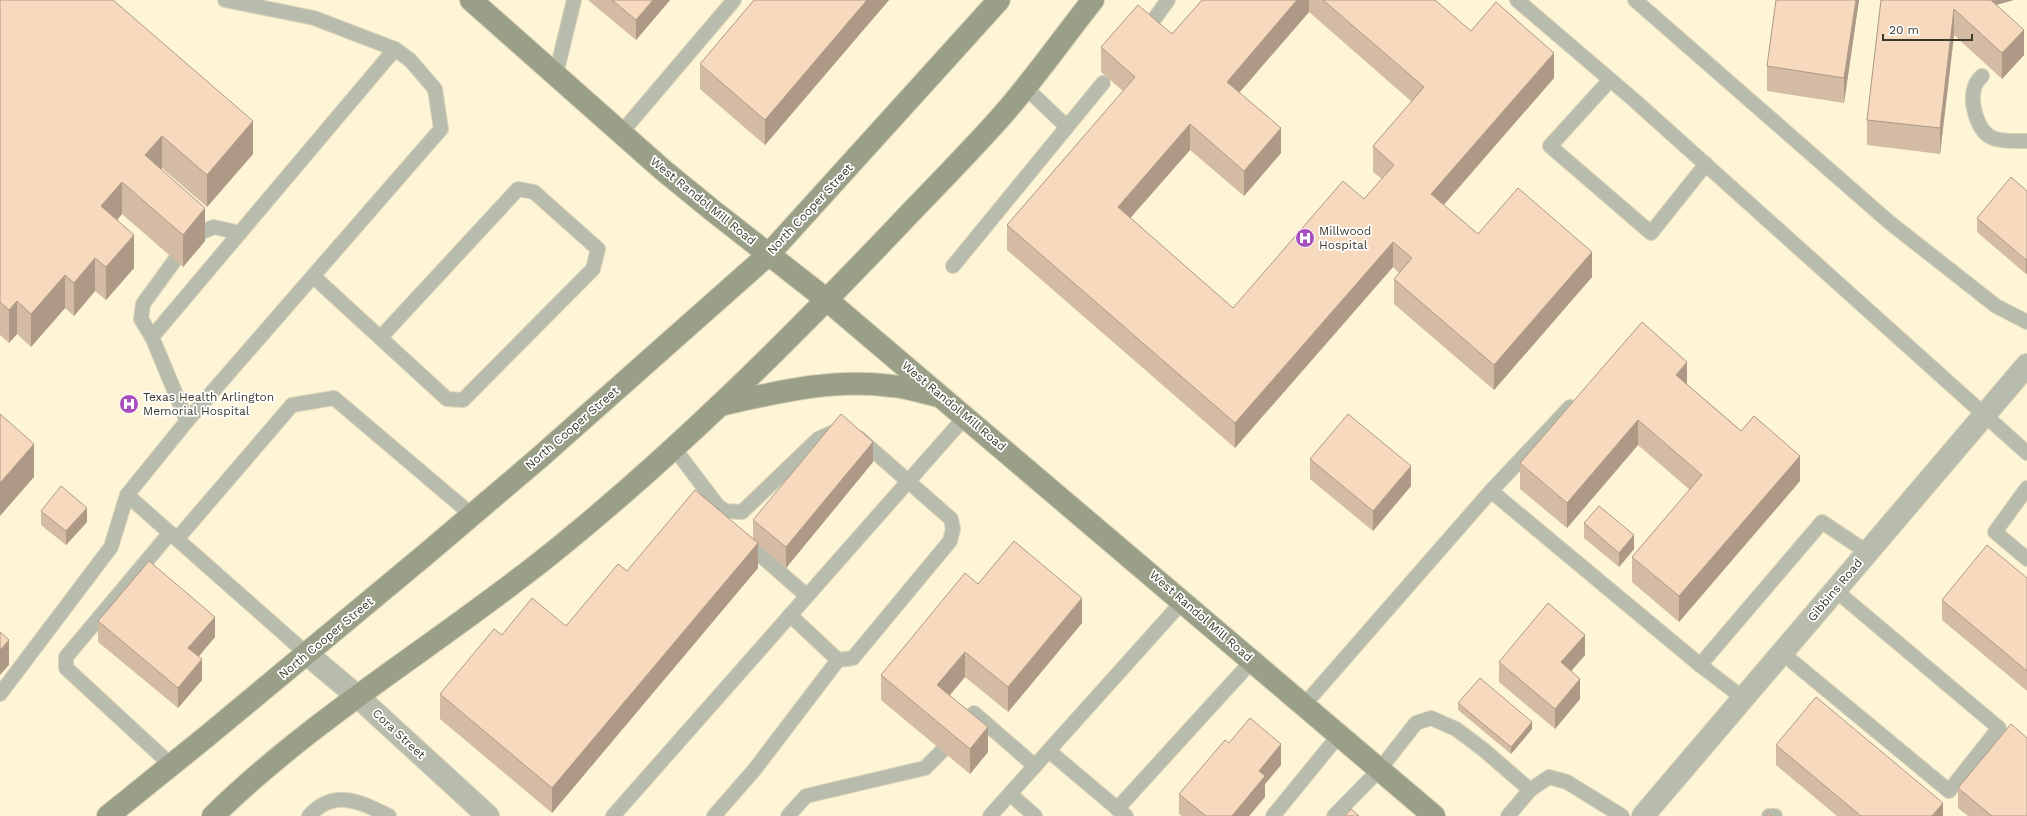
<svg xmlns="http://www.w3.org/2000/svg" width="2027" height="816" font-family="'Work Sans',sans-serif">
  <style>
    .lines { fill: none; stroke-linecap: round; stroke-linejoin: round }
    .lane-casing { stroke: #dbd3b8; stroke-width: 16 }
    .street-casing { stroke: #dbd3b8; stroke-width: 24 }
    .secondary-casing { stroke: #dbd3b8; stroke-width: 24 }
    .lane { stroke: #b8bcac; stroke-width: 14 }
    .street { stroke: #b8bcac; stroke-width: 22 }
    .secondary { stroke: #9aa088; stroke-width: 22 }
    .wall { fill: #d4bba3; fill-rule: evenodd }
    .shaded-wall { fill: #ad9985 }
    .building { fill: #f7dabe; stroke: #ad9985 }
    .labels { text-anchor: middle; stroke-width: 3.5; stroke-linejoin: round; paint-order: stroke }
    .street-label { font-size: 12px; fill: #3d392a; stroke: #fff }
    .poi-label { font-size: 12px; fill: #3d392a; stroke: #fff; text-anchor: start }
  </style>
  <rect width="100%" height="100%" fill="#fef5d7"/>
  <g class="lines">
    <!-- lane casing -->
    <g class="lane-casing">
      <g id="lane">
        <path d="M1517 0 1634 100 2027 453"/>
        <path d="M1635 0 1889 222 1996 306 2027 322"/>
        <path d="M1147 29 1168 0"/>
        <path d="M556 74 574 0"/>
        <path d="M1982 76C1979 79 1976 82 1975 86 1969 101 1977 132 1993 138 2002 142 2017 141 2027 141"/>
        <path d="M1610 80 1550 146 1651 233 1706 164"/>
        <path d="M1025 87 1067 127"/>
        <path d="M621 133 734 0"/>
        <path d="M197 234 214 227 240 233"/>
        <path d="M953 266 1103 83"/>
        <path d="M314 277 447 399 463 400 593 269 598 249 534 192 518 189 380 338"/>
        <path d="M152 337 141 319 143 304 175 260"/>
        <path d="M187 421 152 337 395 49"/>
        <path d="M674 448 718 506 725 511 742 512 818 439 838 430"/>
        <path d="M2027 488 1995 532 2027 559"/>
        <path d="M1491 491 1700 665 1743 698"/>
        <path d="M127 495 307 654"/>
        <path d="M170 533 66 657V668L171 765"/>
        <path d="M177 539 292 405 334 398 472 515"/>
        <path d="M743 540 807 596"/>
        <path d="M790 615 838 660"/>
        <path d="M1782 653 1949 791 1999 728 1835 590"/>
        <path d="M1700 665 1822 522 1867 552"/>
        <path d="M0 694 111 547 127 495 187 421 441 129 435 89 410 60 395 49 314 18 225 0"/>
        <path d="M1304 705 1491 491 1570 407"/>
        <path d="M960 729 974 713 1035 766"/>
        <path d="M1049 751 1126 816"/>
        <path d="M1010 794 1035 816"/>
        <path d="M1117 809 1252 661"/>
        <path d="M309 816C334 788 361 802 389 816"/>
        <path d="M613 816 965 417"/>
        <path d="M714 816 755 769 838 660 853 658 950 541 953 529 951 519 859 438"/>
        <path d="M788 816 806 796 925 768 942 751"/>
        <path d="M990 816 1183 601"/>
        <path d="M1273 816 1339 735"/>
        <path d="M1334 816 1380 769 1416 723 1431 718 1456 729 1484 750 1530 790 1549 777 1567 782 1622 816"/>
        <path d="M1508 816 1530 790"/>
        <path d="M1769 816H1775"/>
      </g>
    </g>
    <!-- street casing -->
    <g class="street-casing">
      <g id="street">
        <path d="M307 654 357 696 488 816"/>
        <path d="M1643 816 2027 365"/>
      </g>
    </g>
    <!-- secondary casing -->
    <g class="secondary-casing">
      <g id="secondary">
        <path d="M471 0 663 170 712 210 827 300 1434 816"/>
        <path d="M720 405C777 392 833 378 892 386 908 387 924 393 939 396"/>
        <path d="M108 816 206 737 425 555 539 458 769 254 999 0"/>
        <path d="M213 816C317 714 444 641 557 549 678 451 788 341 895 229 930 192 966 156 999 119 1033 81 1062 39 1093 0"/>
      </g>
    </g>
    <!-- lane -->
    <use href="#lane" class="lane"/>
    <!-- street -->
    <use href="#street" class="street"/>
    <!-- secondary -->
    <use href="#secondary" class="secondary"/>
  </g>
  <!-- wall -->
  <g class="wall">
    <path d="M0 0 253 154 207 207 162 168 161 170 205 241 183 267 122 214 117 220 134 268 106 300 95 291 74 316 65 308 31 347 17 334 9 343 0 335Z"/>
    <path d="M588 0H670L636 40Z"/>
    <path d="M889 0 765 145 700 89V64Z"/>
    <path d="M1202 0H1435L1471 31 1554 78 1444 205 1478 234 1592 277 1494 390 1394 304V279L1399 273 1393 267 1235 448 1007 250V225L1123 91 1101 72V47L1172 34ZM1309 12 1412 102 1373 146V172L1382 179 1364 199 1233 308 1130 218 1190 150 1244 196 1281 153 1239 92Z"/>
    <path d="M1859 0 1844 103 1767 91V66Z"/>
    <path d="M1881 0 1996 5 2024 55 2002 79 1954 35 1940 154 1867 145V120Z"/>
    <path d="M2027 191V273L2026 274 1977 232V218Z"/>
    <path d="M1687 384 1800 481 1679 622 1632 582V557L1690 490 1638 445 1567 528 1520 489V463Z"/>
    <path d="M1310 459 1411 486 1373 531 1310 479Z"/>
    <path d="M873 462 786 568 758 544V568L552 813 440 719V694L502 635 566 626 627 571 753 539V520Z"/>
    <path d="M41 511 87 522 66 545 41 525Z"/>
    <path d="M1584 523 1634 549 1619 567 1584 538Z"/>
    <path d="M2027 578V691L1942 620V600Z"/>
    <path d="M978 584 1082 623 1008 712 965 677 950 695 988 752 970 774 881 700V675Z"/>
    <path d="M98 621 215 637 198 657 202 680 178 708 98 642Z"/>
    <path d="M1585 655 1571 671 1580 699 1555 729 1499 682V662Z"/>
    <path d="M1458 703 1532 729 1511 754 1458 710Z"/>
    <path d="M1229 743 1281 765 1265 784V797L1249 816H1182L1179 814V794Z"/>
    <path d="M1776 745 1943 816H1837L1776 765Z"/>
    <path d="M1958 788 2027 816H1968L1958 808Z"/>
  </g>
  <!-- shaded-wall -->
  <g class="shaded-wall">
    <path d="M653 0H670L636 40V20Z"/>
    <path d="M867 0H889L765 145V120Z"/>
    <path d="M1297 0H1309V12L1227 107V82Z"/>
    <path d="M1856 0H1859L1844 103V78Z"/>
    <path d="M1975 0H2014L1975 11Z"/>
    <path d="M1954 9V35L1940 154V128Z"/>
    <path d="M2024 30V55L2002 79V53Z"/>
    <path d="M1554 53V78L1431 219V194Z"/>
    <path d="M253 121V154L207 207V175Z"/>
    <path d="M1190 124V150L1118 232V207Z"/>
    <path d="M1281 128V153L1244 196V171Z"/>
    <path d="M162 136V168L145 188V155Z"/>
    <path d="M122 182V214L101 239V206Z"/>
    <path d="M205 208V241L183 267V235Z"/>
    <path d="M134 235V268L106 300V267Z"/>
    <path d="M1393 242V267L1235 448V423Z"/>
    <path d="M1592 252V277L1494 390V365Z"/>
    <path d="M95 258V291L74 316V283Z"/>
    <path d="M2027 259V273L2026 274V260Z"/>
    <path d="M65 275V308L31 347V314Z"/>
    <path d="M17 301V334L9 343V310Z"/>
    <path d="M1687 362V387L1676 375Z"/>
    <path d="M1638 420V445L1567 528V503Z"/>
    <path d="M873 442V462L786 568V547Z"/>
    <path d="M34 444V477L0 516V483Z"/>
    <path d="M1800 456V481L1679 622V596Z"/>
    <path d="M1411 466V486L1373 531V511Z"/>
    <path d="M87 508V522L66 545V531Z"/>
    <path d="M1634 535V549L1619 567V553Z"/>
    <path d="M758 543V568L552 813V788Z"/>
    <path d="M1082 598V623L1008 712V687Z"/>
    <path d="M215 617V637L188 669V648Z"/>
    <path d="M1585 635V655L1561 683V662Z"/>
    <path d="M9 640V665L0 675V650Z"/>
    <path d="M965 652V677L937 710V685Z"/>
    <path d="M202 659V680L178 708V688Z"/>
    <path d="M1580 679V699L1555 729V709Z"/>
    <path d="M1532 722V729L1511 754V747Z"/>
    <path d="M988 727V752L970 774V749Z"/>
    <path d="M1281 744V765L1265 784V797L1249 816H1232L1259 771Z"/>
    <path d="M1943 803V816H1932Z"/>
  </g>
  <!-- building -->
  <g class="building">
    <path d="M0 0H113L253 121 207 175 162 136 145 155 205 208 183 235 122 182 101 206 134 235 106 267 95 258 74 283 65 275 31 314 17 301 9 310 0 302Z"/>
    <path d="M612 0H653L636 20Z"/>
    <path d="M754 0H867L765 120 700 64Z"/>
    <path d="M1202 0H1297L1227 82 1281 128 1244 171 1190 124 1118 207 1233 308 1343 181 1364 199 1394 165 1373 146 1424 87 1323 0H1435L1471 31 1496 2 1554 53 1431 194 1478 234 1518 188 1592 252 1494 365 1394 279 1412 258 1393 242 1235 423 1007 225 1135 77 1101 47 1138 5 1172 34Z"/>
    <path d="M1776 0H1856L1844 78 1767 66Z"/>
    <path d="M1881 0H1991L2024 30 2002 53 1954 9 1940 128 1867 120Z"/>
    <path d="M2011 177 2027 191V259L2026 260 1977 218Z"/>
    <path d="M1642 322 1687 362 1676 375 1741 431 1754 416 1800 456 1679 596 1632 557 1702 475 1638 420 1567 503 1520 463Z"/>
    <path d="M0 414 34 444 0 483Z"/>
    <path d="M841 414 873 442 786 547 753 520Z"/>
    <path d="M1348 414 1411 466 1373 511 1310 459Z"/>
    <path d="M61 486 87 508 66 531 41 511Z"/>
    <path d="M695 490 758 543 552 788 440 694 494 629 502 635 532 598 566 626 618 564 627 571Z"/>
    <path d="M1599 506 1634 535 1619 553 1584 523Z"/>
    <path d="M1014 541 1082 598 1008 687 965 652 937 685 988 727 970 749 881 675 965 573 978 584Z"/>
    <path d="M1987 545 2027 578V671L1942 600Z"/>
    <path d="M149 561 215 617 188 648 202 659 178 688 98 621Z"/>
    <path d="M1548 603 1585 635 1561 662 1580 679 1555 709 1499 662Z"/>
    <path d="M0 632 9 640 0 650Z"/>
    <path d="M1480 678 1532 722 1511 747 1458 703Z"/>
    <path d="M1816 697 1943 803 1932 816H1861L1776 745Z"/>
    <path d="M1250 718 1281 744 1259 771 1265 776 1232 816H1206L1179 794 1225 740 1229 743Z"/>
    <path d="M2011 724 2027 738V816H1992L1958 788Z"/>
    <path d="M1351 809 1359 816H1345Z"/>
    <path d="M1768 813 1771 816H1766Z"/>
  </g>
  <!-- icons -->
  <defs>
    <g id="hospital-disc" transform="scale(1)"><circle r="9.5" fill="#a64fbd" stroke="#fff"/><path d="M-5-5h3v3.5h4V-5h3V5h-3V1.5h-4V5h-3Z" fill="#fff"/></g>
  </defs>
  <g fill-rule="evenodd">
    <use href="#hospital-disc" x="1305" y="238"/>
    <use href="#hospital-disc" x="129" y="404"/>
  </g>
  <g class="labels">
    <!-- street labels -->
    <g class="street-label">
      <text transform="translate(703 201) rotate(39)" y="4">West Randol Mill Road</text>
      <text transform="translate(810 209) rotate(-47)" y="4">North Cooper Street</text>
      <text transform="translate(954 406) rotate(40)" y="4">West Randol Mill Road</text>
      <text transform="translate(572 428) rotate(-41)" y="4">North Cooper Street</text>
      <text transform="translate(1835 590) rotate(-50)" y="4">Gibbins Road</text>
      <text transform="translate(1201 616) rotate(41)" y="4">West Randol Mill Road</text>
      <text transform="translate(326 638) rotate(-40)" y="4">North Cooper Street</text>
      <text transform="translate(399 734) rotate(43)" y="4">Cora Street</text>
    </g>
    <!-- poi labels -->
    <g class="poi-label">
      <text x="1319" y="235">Millwood<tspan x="1319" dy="14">Hospital</tspan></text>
      <text x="143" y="401">Texas Health Arlington<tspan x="143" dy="14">Memorial Hospital</tspan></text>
    </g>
  </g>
  <!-- scale -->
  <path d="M1883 34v6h89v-6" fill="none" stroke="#3d392a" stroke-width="2"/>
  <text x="1889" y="34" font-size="12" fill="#3d392a" stroke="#ffffff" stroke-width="3" paint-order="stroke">20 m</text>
</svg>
